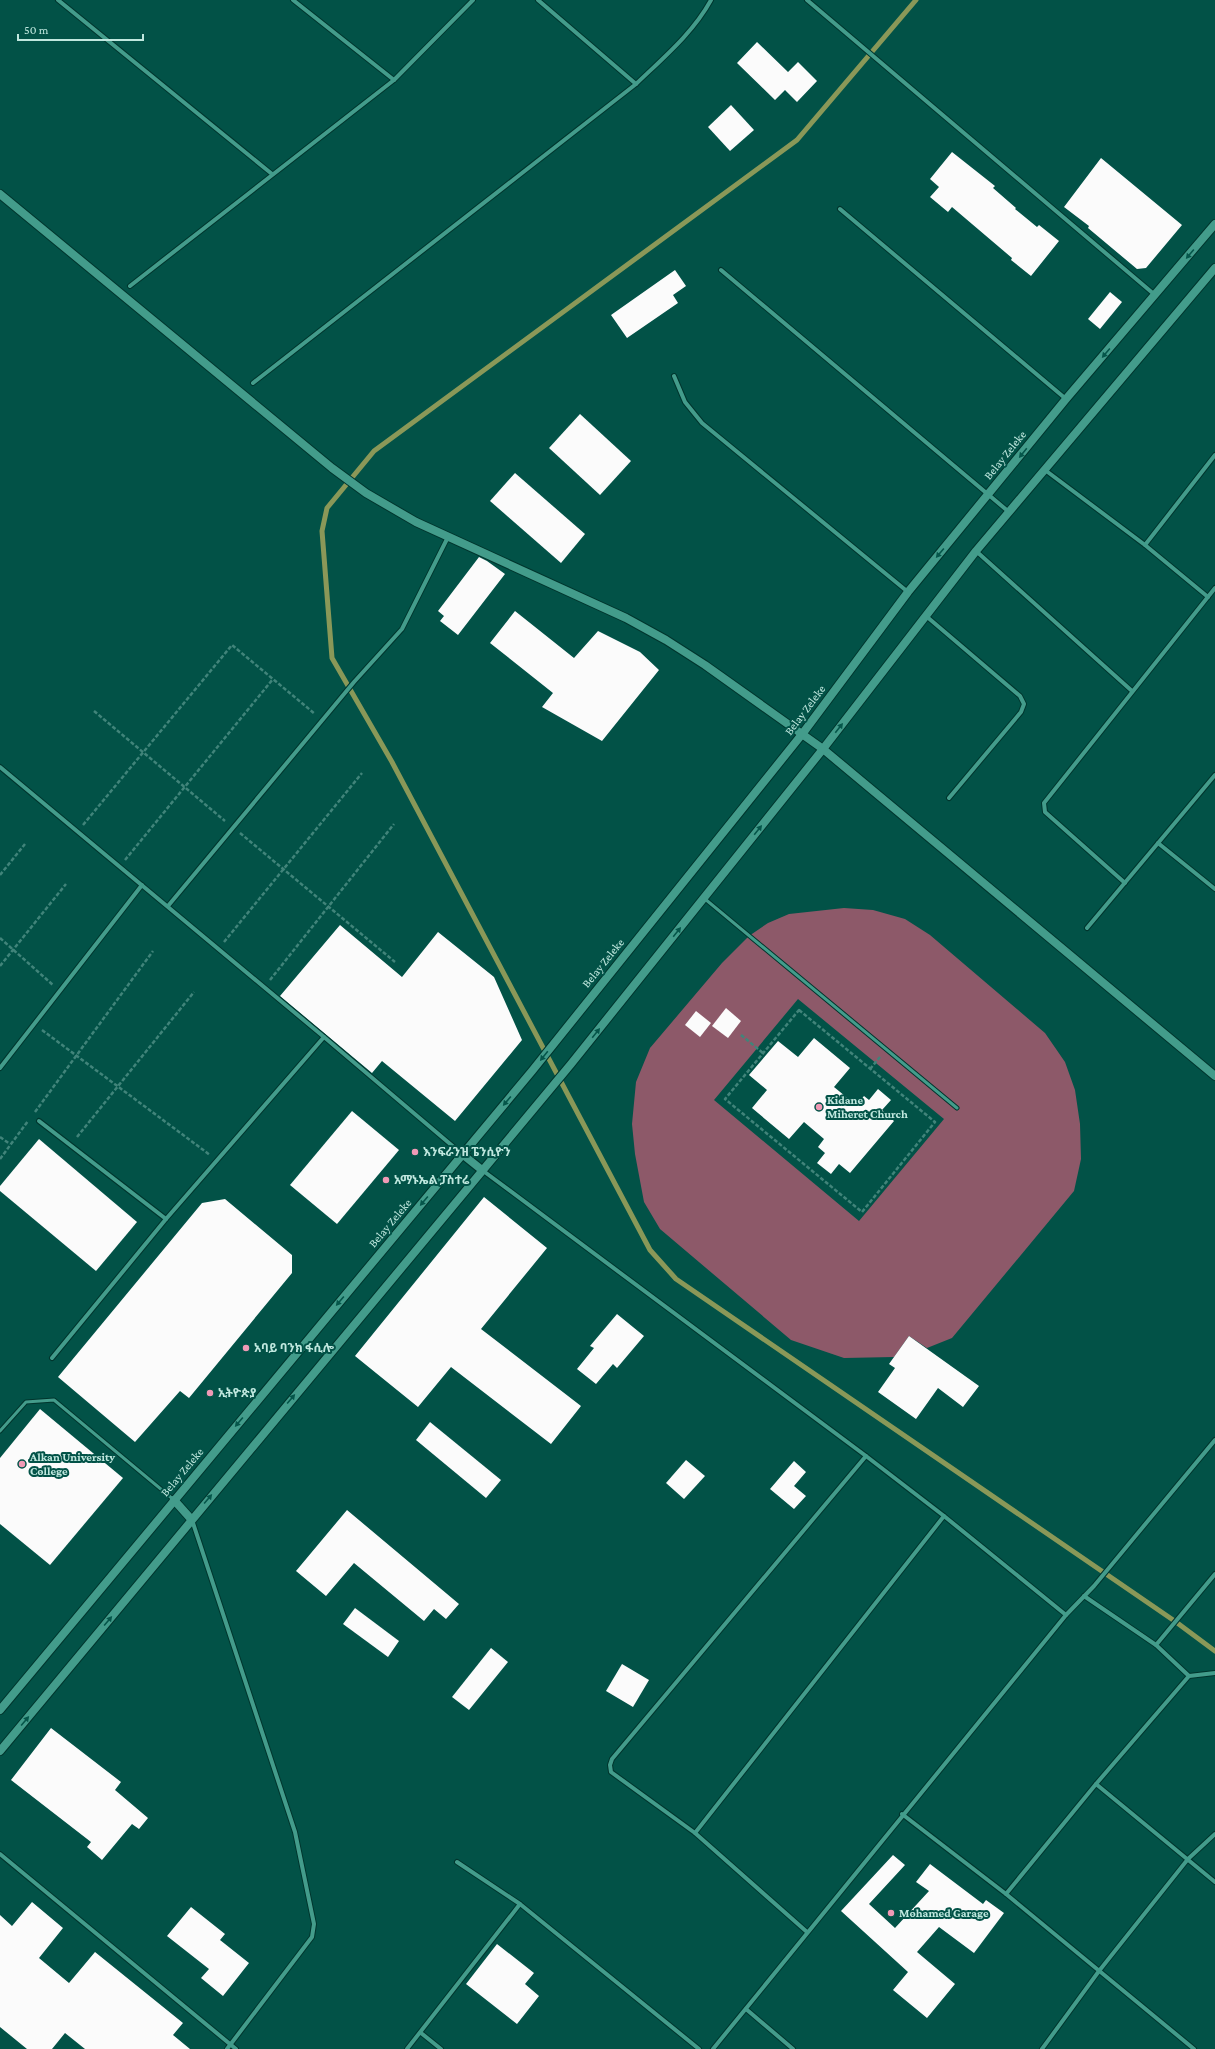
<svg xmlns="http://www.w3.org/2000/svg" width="1215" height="2049" font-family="'Crimson Pro','Noto Sans Ethiopic',serif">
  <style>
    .green { fill: #8d5969; fill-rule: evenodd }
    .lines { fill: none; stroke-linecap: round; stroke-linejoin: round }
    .stream { stroke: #8a9858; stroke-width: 5 }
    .building { fill: #fbfbfb }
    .lane-casing { stroke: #00352d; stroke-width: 5 }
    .street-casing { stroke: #00352d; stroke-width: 6 }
    .secondary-casing { stroke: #00352d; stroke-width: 10 }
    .path { stroke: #41847a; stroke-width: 2.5; stroke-dasharray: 4 2; stroke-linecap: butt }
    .lane { stroke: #439c8b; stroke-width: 3 }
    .street { stroke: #439c8b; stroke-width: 4 }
    .secondary { stroke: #439c8b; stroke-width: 8 }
    .oneway { fill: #05564a }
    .poi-dot { fill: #f09ab6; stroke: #025247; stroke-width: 1.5 }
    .labels { text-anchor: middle; stroke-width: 4; stroke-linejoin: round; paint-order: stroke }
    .street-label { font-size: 12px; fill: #c0e8df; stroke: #025247 }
    .poi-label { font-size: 12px; font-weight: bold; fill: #c0e8df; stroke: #025247; text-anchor: start }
  </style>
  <rect width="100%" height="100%" fill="#025247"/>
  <!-- green -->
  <path class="green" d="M844 908 873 910 905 919 930 935 1045 1033 1065 1062 1075 1090 1080 1124 1081 1159 1074 1191 952 1338 927 1348 909 1336 894 1357 844 1358 791 1340 660 1229 644 1202 635 1154 632 1124 636 1082 650 1048 722 963 749 936 768 923 789 914ZM798 999 944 1119 859 1221 714 1100Z"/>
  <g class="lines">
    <!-- stream -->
    <path class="stream" d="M916 0 797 140 374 451 327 508 322 531 332 658 392 762 650 1250 676 1279 1176 1622 1215 1651"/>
  </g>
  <!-- building -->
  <g class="building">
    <path d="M757 42 788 72 798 62 817 81 797 102 785 90 775 100 737 63Z"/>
    <path d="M731 105 754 130 730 151 708 127Z"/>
    <path d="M952 152 995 186 993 188 1016 208 1015 209 1037 227 1039 225 1059 241 1031 276 1011 260 1012 258 952 207 948 212 930 197 939 187 930 179Z"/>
    <path d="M1101 158 1182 225 1146 268 1137 269 1088 228 1089 226 1064 207Z"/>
    <path d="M675 270 686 286 673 295 678 303 627 338 611 315Z"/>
    <path d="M1110 292 1122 302 1100 329 1088 319Z"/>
    <path d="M580 414 631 461 600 495 549 448Z"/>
    <path d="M515 473 585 534 561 563 490 501Z"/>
    <path d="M479 557 487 561 505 574 458 635 440 621 444 616 438 611Z"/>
    <path d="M515 611 574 658 598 631 640 652 659 670 602 741 542 707 553 693 490 643Z"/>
    <path d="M340 925 402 977 438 932 494 977 522 1040 455 1121 382 1061 372 1073 280 996Z"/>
    <path d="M726 1008 741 1021 728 1038 712 1026Z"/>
    <path d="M696 1011 711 1023 700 1037 685 1025Z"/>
    <path d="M814 1038 850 1068 834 1087 856 1105 864 1096 869 1100 878 1089 891 1100 882 1110 894 1121 850 1173 839 1164 831 1174 817 1163 825 1153 818 1147 824 1139 804 1122 789 1139 752 1108 767 1090 749 1075 778 1041 798 1057Z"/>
    <path d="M352 1111 399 1150 337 1224 290 1185Z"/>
    <path d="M39 1139 137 1222 96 1271 0 1191V1186Z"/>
    <path d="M484 1197 547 1248 481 1329 581 1406 551 1444 451 1367 418 1407 355 1356Z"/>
    <path d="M225 1199 292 1255V1273L189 1398 180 1391 135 1442 58 1377 202 1203Z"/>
    <path d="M617 1314 644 1336 617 1368 613 1364 596 1384 577 1369 594 1348 590 1346Z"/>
    <path d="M909 1336 979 1386 963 1407 938 1388 916 1419 878 1392 895 1368 889 1364Z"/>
    <path d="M40 1409 123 1478 50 1565 0 1524V1458Z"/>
    <path d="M430 1422 501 1480 486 1498 416 1440Z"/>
    <path d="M686 1460 705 1476 684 1499 666 1483Z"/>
    <path d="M794 1461 806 1472 794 1486 806 1496 794 1509 770 1489Z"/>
    <path d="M347 1510 459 1604 446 1619 434 1609 424 1621 354 1563 326 1596 296 1571Z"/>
    <path d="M355 1608 399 1641 388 1657 343 1624Z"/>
    <path d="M491 1648 508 1662 469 1710 452 1697Z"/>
    <path d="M622 1664 649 1680 633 1707 606 1691Z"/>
    <path d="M51 1728 121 1782 115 1790 148 1818 139 1829 132 1824 102 1860 87 1847 91 1842 11 1780Z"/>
    <path d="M893 1855 905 1865 869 1904 895 1928 929 1891 916 1882 930 1864 983 1904 986 1900 1004 1913 974 1953 939 1927 917 1952 955 1984 927 2018 893 1990 908 1972 841 1911Z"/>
    <path d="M32 1902 63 1928 39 1958 69 1983 95 1952 183 2023 173 2035 190 2049H85L65 2033 52 2049H27L0 2027V1915L12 1926Z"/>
    <path d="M191 1907 225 1934 220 1940 249 1963 223 1996 201 1978 209 1969 167 1936Z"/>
    <path d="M497 1944 534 1973 525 1984 539 1996 517 2024 466 1984Z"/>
  </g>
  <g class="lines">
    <!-- lane casing -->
    <g class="lane-casing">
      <g id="lane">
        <path d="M705 899 957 1108"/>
        <path d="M0 1431 26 1402 54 1400 174 1500"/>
      </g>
    </g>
    <!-- street casing -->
    <g class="street-casing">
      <g id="street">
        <path d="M58 0 272 174"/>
        <path d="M293 0 394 80"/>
        <path d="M538 0 636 84"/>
        <path d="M807 0 1155 295"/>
        <path d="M840 209 1066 399"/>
        <path d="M721 270 1009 512"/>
        <path d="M130 286 394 80 473 0"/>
        <path d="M674 376 685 402 702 423 908 592"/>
        <path d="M253 383 636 84C663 58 693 33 711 0"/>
        <path d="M1045 470 1145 545 1208 597"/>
        <path d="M1145 545 1215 455"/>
        <path d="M976 551 1132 691"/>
        <path d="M926 616 1020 696 1024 704 1021 712 949 798"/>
        <path d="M0 767 324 1037 462 1154"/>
        <path d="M1158 843 1215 889"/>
        <path d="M1125 883 1045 812 1044 803 1215 588"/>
        <path d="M168 906 354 682 402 629 448 537"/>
        <path d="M1087 928 1215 775"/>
        <path d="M0 1068 142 885"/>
        <path d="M39 1121 166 1219"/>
        <path d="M482 1170 866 1456 944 1516 1066 1615"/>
        <path d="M52 1358 166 1219 324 1037"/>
        <path d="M192 1520 295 1832 314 1924 312 1937 227 2049"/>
        <path d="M1084 1596 1156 1645 1189 1676"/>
        <path d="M1156 1645 1215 1574"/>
        <path d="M1096 1784 1215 1882"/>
        <path d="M902 1814 1006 1894 1194 2049"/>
        <path d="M695 1833 944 1516"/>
        <path d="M0 1854 236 2049"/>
        <path d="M457 1862 520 1904 699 2049"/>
        <path d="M1006 1894 1096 1784 1189 1676 1215 1673"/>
        <path d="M807 1932 695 1833 611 1772 610 1765 612 1759 866 1456"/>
        <path d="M746 2009 793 2049"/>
        <path d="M421 2033 441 2049"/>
        <path d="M407 2049 520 1904"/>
        <path d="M713 2049 1066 1615 1094 1586 1215 1440"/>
        <path d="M1042 2049 1099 1971 1188 1859 1215 1834"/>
      </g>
    </g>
    <!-- secondary casing -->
    <g class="secondary-casing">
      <g id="secondary">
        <path d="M0 194 332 468 366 493 416 522 626 618 666 640 705 665 823 749 1215 1076"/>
        <path d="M462 1154 482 1170"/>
        <path d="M174 1500 191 1519"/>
        <path d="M0 1710 532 1071 803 733 908 592 1066 399 1215 224"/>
        <path d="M0 1751 571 1064 823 749 976 551 1215 268"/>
      </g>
    </g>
    <!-- path -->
    <g class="path">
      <path d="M94 711 225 821"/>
      <path d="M83 825 232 645 315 714"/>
      <path d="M240 833 395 962"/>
      <path d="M125 860 273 679"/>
      <path d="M0 875 25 844"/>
      <path d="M0 938 53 985"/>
      <path d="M224 942 362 773"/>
      <path d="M0 966 66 884"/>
      <path d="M270 980 394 824"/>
      <path d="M799 1010 935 1122 862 1212 725 1099Z"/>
      <path d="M42 1030 210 1155"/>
      <path d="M741 1035 763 1053"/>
      <path d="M870 1069 880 1057"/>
      <path d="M35 1112 153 951"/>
      <path d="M0 1137 10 1144"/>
      <path d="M77 1137 194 992"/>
      <path d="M0 1159 28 1121"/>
    </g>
    <!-- lane -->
    <use href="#lane" class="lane"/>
    <!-- street -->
    <use href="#street" class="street"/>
    <!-- secondary -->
    <use href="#secondary" class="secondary"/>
  </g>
  <!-- one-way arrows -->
  <defs><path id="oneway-solid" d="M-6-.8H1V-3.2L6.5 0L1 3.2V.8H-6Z"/></defs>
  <g class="oneway">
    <use href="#oneway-solid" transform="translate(1190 254) rotate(130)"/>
    <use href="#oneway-solid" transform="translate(1106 353) rotate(130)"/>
    <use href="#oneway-solid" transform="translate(1023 453) rotate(129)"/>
    <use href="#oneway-solid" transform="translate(940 553) rotate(130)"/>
    <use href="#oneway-solid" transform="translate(839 728) rotate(-52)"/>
    <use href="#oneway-solid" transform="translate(758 830) rotate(-51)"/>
    <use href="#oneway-solid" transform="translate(677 932) rotate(-51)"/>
    <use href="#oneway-solid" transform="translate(596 1033) rotate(-51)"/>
    <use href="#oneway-solid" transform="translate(544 1056) rotate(129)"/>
    <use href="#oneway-solid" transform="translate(507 1101) rotate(130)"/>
    <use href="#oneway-solid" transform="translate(424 1201) rotate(130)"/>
    <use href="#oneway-solid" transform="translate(340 1301) rotate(130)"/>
    <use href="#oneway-solid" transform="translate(291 1399) rotate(-50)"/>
    <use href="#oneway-solid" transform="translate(239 1422) rotate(130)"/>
    <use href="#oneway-solid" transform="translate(208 1499) rotate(-50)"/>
    <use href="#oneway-solid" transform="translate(108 1621) rotate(-50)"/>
    <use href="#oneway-solid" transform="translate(25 1721) rotate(-50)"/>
  </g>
  <!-- markers -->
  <g class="poi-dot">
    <circle cx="819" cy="1107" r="4"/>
    <circle cx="415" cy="1152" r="4"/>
    <circle cx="386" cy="1180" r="4"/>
    <circle cx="246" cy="1348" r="4"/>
    <circle cx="210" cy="1393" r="4"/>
    <circle cx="22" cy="1464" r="4"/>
    <circle cx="891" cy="1913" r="4"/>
  </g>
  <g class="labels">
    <!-- street labels -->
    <g class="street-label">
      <text transform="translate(1005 455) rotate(-51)" y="4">Belay Zeleke</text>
      <text transform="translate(805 710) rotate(-53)" y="4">Belay Zeleke</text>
      <text transform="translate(603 963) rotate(-51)" y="4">Belay Zeleke</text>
      <text transform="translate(390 1223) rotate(-50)" y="4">Belay Zeleke</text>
      <text transform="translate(182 1472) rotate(-50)" y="4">Belay Zeleke</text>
    </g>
    <!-- poi labels -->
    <g class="poi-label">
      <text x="827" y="1104">Kidane<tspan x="827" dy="14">Miheret Church</tspan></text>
      <text x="423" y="1156">እንፍራንዝ ፔንሲዮን</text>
      <text x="394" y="1184">አማኑኤል ፓስተሬ</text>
      <text x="254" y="1352">አባይ ባንክ ፋሲሎ</text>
      <text x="218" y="1397">ኢትዮጵያ</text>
      <text x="30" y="1461">Alkan University<tspan x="30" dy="14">College</tspan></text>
      <text x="899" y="1917">Mohamed Garage</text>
    </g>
  </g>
  <!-- scale -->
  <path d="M18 34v6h125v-6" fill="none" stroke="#c0e8df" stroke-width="2"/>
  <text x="24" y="34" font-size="12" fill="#c0e8df" stroke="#025247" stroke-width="3" paint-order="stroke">50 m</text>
</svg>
